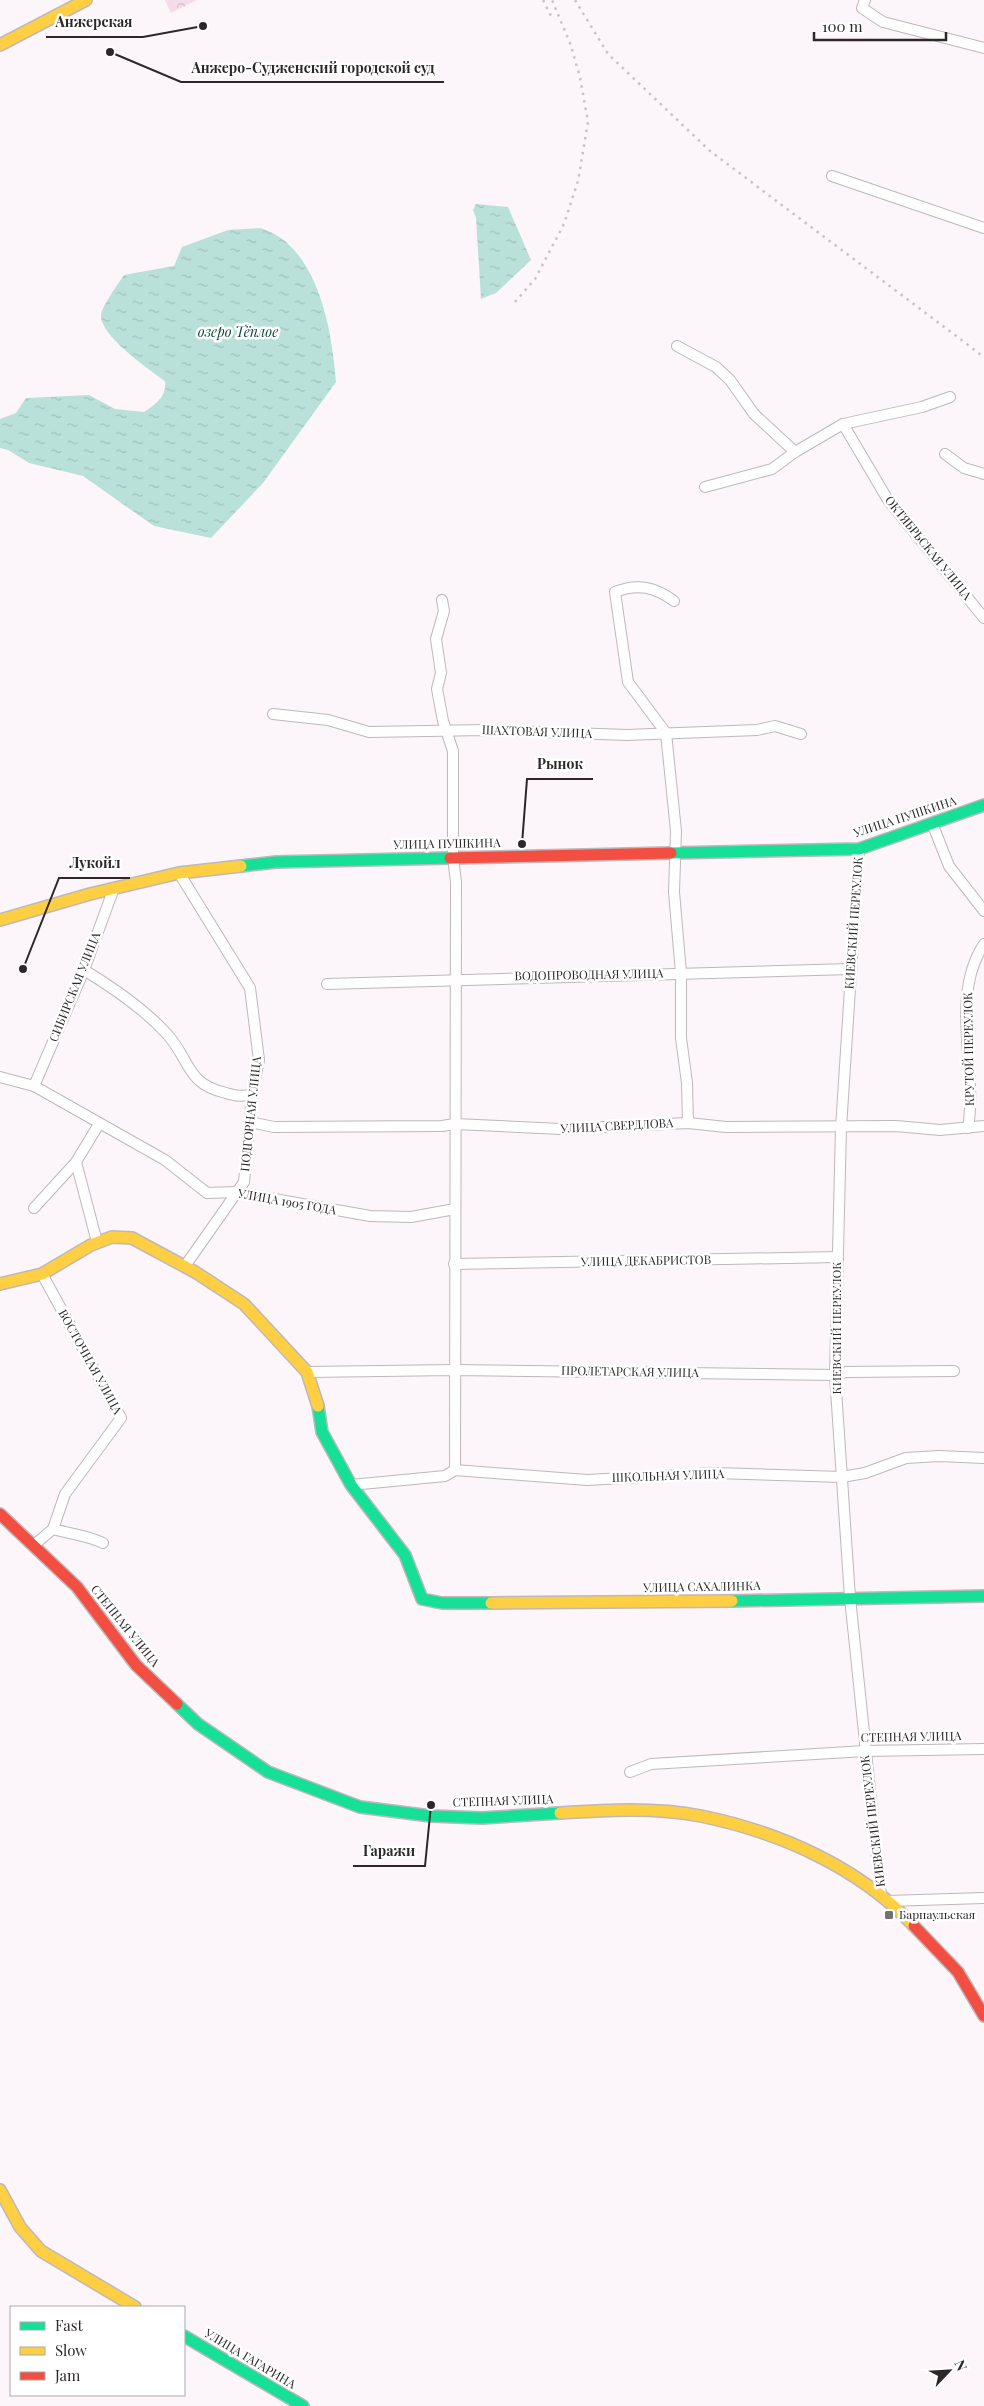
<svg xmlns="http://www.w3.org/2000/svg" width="984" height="2406" font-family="'Playfair Display',serif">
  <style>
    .park { fill: url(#park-crowns) }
    .water { fill: url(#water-ripples) }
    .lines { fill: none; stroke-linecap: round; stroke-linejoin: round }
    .street-casing { stroke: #beb8bb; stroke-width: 12 }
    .fast-casing { stroke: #beb8bb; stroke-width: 14 }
    .slow-casing { stroke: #beb8bb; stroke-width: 14 }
    .jam-casing { stroke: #beb8bb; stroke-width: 14 }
    .street { stroke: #fffefe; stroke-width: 10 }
    .fast { stroke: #16e098; stroke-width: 11 }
    .slow { stroke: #ffcf43; stroke-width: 11 }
    .jam { stroke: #f24e42; stroke-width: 11 }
    .rail { stroke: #c6c5c5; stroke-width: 2.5; stroke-dasharray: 2.5 5; stroke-linecap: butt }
    .poi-dot { fill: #756f72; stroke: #fff; stroke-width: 2 }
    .labels { text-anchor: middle; stroke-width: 5; stroke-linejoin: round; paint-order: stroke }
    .street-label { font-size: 12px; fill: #2d272a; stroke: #fff }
    .poi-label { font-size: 12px; fill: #2d272a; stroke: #fff; text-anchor: start }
    .water-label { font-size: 14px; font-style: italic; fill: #14473e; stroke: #fff }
    .leader { fill: none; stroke: #2d272a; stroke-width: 2 }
    .callout-dot { fill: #2d272a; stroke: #fff; stroke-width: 2 }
    .callout-label { font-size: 14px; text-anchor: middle; font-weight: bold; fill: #2d272a; stroke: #fff; stroke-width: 5; stroke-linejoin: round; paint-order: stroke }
  </style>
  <defs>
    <pattern id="park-crowns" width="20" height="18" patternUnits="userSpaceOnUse" patternTransform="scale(1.25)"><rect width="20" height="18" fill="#f4dcea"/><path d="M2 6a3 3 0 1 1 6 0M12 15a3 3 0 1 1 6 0" fill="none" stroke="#d2bdc9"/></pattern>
    <pattern id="water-ripples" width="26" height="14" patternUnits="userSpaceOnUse" patternTransform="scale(1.25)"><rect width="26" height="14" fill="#bae1d9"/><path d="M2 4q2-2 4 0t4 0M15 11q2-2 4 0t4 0" fill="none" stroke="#a0c1ba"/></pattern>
  </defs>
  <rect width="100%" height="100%" fill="#fcf5f9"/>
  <!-- park -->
  <path class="park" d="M165 0H197L171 13Z"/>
  <!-- water -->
  <g class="water">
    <path d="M476 204 508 207 531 260 496 293 481 299 476 218 473 210Z"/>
    <path d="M260 228C318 245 332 330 336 382L263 483 211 538 154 526 83 476 29 463 8 450 0 448V419L16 413 26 398 89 395 115 409 144 412C156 404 167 396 165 381 149 369 100 336 101 315 102 306 118 284 124 275L174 266 182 247 228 230Z"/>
  </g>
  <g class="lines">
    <!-- street casing -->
    <g class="street-casing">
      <g id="street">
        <path d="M865 0 862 8 883 22 984 48"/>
        <path d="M832 176 984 228"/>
        <path d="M677 346 716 367 730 380 754 414 795 452"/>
        <path d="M843 424 888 500 984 618"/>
        <path d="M945 454 964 468 984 474"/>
        <path d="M705 487 772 469 795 452 843 424 922 407 950 397"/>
        <path d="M442 600 444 611 436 639 441 673 437 689 443 721 453 751V857L456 882 455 1470"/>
        <path d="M674 601C655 587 638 583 615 592L628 682 666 733 676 831 674 892 681 973V1038L687 1083 688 1123"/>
        <path d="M273 714 328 720 369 732 485 730 627 735 757 730 775 726 801 734"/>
        <path d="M932 823 949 866 984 911"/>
        <path d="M859 849 841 1128 835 1375 850 1598 881 1896"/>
        <path d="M179 873 250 988 259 1060 252 1094 244 1182 185 1266"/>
        <path d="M84 970C112 987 143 1008 166 1033 190 1058 185 1084 226 1093 236 1096 242 1097 252 1094"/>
        <path d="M327 984 851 969"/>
        <path d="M0 1077 34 1086 165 1160 207 1193 236 1192 370 1216 411 1217 455 1209"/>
        <path d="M34 1086 84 970 114 888"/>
        <path d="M250 1122 274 1127 442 1126 455 1124 561 1129 688 1123 726 1127 896 1126 940 1130 984 1126"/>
        <path d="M968 1128C978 1069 949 997 984 944"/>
        <path d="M34 1208 76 1162"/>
        <path d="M97 1242 76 1162 99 1124"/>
        <path d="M454 1264 838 1257"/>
        <path d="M307 1372 455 1370 835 1375 846 1372 954 1371"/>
        <path d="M351 1485 445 1476 455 1470 587 1480 715 1473 842 1477 865 1473 906 1458 939 1456 984 1458"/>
        <path d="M53 1529C70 1534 87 1535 103 1543"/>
        <path d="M34 1545 53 1529 65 1494 121 1418 42 1274"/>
        <path d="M630 1772 651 1764 865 1751 984 1749"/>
        <path d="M887 1901 984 1898"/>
      </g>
    </g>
    <!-- fast casing -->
    <g class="fast-casing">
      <g id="fast">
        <path d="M671 853 859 849 984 805"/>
        <path d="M241 866 276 862 450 858"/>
        <path d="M318 1406 322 1432 351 1485 405 1555 422 1599 442 1603H491"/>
        <path d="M732 1601 984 1596"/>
        <path d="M177 1704 198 1724 268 1772 360 1807 431 1816 482 1818 560 1813"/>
        <path d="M184 2336 303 2406"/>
      </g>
    </g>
    <!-- slow casing -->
    <g class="slow-casing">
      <g id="slow">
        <path d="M0 45 86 0"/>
        <path d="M0 920 90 894 179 873 241 866"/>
        <path d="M0 1284 42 1274 91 1245 112 1237 132 1238 195 1272 244 1304 307 1372 318 1406"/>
        <path d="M491 1603 732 1601"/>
        <path d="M560 1813C606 1810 655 1807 701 1816 779 1832 859 1867 914 1926"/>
        <path d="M0 2190 20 2227 41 2251 135 2307"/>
      </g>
    </g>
    <!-- jam casing -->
    <g class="jam-casing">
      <g id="jam">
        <path d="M450 858 671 853"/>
        <path d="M0 1514 77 1587 136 1665 177 1704"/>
        <path d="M914 1926 958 1972 984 2016"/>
      </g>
    </g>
    <!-- street -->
    <use href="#street" class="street"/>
    <!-- fast -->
    <use href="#fast" class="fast"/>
    <!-- slow -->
    <use href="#slow" class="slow"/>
    <!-- jam -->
    <use href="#jam" class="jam"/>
    <!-- rail -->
    <g class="rail">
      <path d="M543 0 551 16"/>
      <path d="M575 0 608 54 710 151 984 357"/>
      <path d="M515 302 535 279 564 224 578 181 588 122 580 77 570 43 552 0"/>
    </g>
  </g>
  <!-- markers -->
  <rect class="poi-dot" x="884" y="1910" width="10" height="10" rx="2.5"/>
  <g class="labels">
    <!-- street labels -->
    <g class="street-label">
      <text transform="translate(928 548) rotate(51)" y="4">ОКТЯБРЬСКАЯ УЛИЦА</text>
      <text transform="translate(537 732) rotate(2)" y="4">ШАХТОВАЯ УЛИЦА</text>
      <text transform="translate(905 817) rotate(-18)" y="4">УЛИЦА ПУШКИНА</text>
      <text transform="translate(447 844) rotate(-1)" y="4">УЛИЦА ПУШКИНА</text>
      <text transform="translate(854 923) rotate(-86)" y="4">КИЕВСКИЙ ПЕРЕУЛОК</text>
      <text transform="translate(589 975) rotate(-1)" y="4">ВОДОПРОВОДНАЯ УЛИЦА</text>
      <text transform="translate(75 987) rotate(-68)" y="4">СИБИРСКАЯ УЛИЦА</text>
      <text transform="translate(969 1049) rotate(-91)" y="4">КРУТОЙ ПЕРЕУЛОК</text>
      <text transform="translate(251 1114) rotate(-84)" y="4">ПОДГОРНАЯ УЛИЦА</text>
      <text transform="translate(617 1126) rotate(-3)" y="4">УЛИЦА СВЕРДЛОВА</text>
      <text transform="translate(287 1202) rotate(10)" y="4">УЛИЦА 1905 ГОДА</text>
      <text transform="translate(646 1261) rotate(-1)" y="4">УЛИЦА ДЕКАБРИСТОВ</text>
      <text transform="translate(837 1328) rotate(-90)" y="4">КИЕВСКИЙ ПЕРЕУЛОК</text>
      <text transform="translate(90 1362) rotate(61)" y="4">ВОСТОЧНАЯ УЛИЦА</text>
      <text transform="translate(630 1372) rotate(1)" y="4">ПРОЛЕТАРСКАЯ УЛИЦА</text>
      <text transform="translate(668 1476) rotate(-2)" y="4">ШКОЛЬНАЯ УЛИЦА</text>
      <text transform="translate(702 1587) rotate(-1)" y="4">УЛИЦА САХАЛИНКА</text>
      <text transform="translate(125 1626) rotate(51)" y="4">СТЕПНАЯ УЛИЦА</text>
      <text transform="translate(911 1737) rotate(-1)" y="4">СТЕПНАЯ УЛИЦА</text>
      <text transform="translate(503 1801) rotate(-2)" y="4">СТЕПНАЯ УЛИЦА</text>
      <text transform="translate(873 1821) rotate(-97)" y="4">КИЕВСКИЙ ПЕРЕУЛОК</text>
      <text transform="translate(250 2359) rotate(31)" y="4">УЛИЦА ГАГАРИНА</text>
    </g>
    <!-- poi labels -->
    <g class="poi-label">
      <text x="899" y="1919">Барнаульская</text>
    </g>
    <!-- water labels -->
    <g class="water-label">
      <text x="238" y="337">озеро Тёплое</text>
    </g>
  </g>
  <!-- callouts -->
  <path class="leader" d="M203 26L143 37H46M110 52L181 82H444M522 844L527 779H593M23 969L59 878H130M431 1805L425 1866H353"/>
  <g class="callout-dot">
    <circle cx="203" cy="26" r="5"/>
    <circle cx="110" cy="52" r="5"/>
    <circle cx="522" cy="844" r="5"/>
    <circle cx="23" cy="969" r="5"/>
    <circle cx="431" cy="1805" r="5"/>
  </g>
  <g class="callout-label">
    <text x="94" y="27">Анжерская</text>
    <text x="313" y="73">Анжеро-Судженский городской суд</text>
    <text x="560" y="769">Рынок</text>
    <text x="95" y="868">Лукойл</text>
    <text x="389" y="1856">Гаражи</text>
  </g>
  <!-- legend -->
  <rect x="10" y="2306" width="175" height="90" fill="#ffffff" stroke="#aba9aa"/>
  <rect x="20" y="2322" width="25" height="8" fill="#16e098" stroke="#aba9aa"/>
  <text x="55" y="2331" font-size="15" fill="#2d272a">Fast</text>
  <rect x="20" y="2347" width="25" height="8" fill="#ffcf43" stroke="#aba9aa"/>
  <text x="55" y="2356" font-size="15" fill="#2d272a">Slow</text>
  <rect x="20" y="2372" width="25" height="8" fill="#f24e42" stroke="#aba9aa"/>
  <text x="55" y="2381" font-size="15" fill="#2d272a">Jam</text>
  <!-- north arrow -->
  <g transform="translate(949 2371) rotate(65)" stroke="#ffffff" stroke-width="4" paint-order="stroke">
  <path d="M0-4L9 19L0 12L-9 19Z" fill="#2d272a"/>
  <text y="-8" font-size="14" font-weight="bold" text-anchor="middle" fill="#2d272a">N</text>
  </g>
  <!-- scale -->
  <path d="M814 32v8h132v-8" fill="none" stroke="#2d272a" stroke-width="2.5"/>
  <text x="822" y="32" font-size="15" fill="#2d272a" stroke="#ffffff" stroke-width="4" paint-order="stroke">100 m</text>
</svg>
